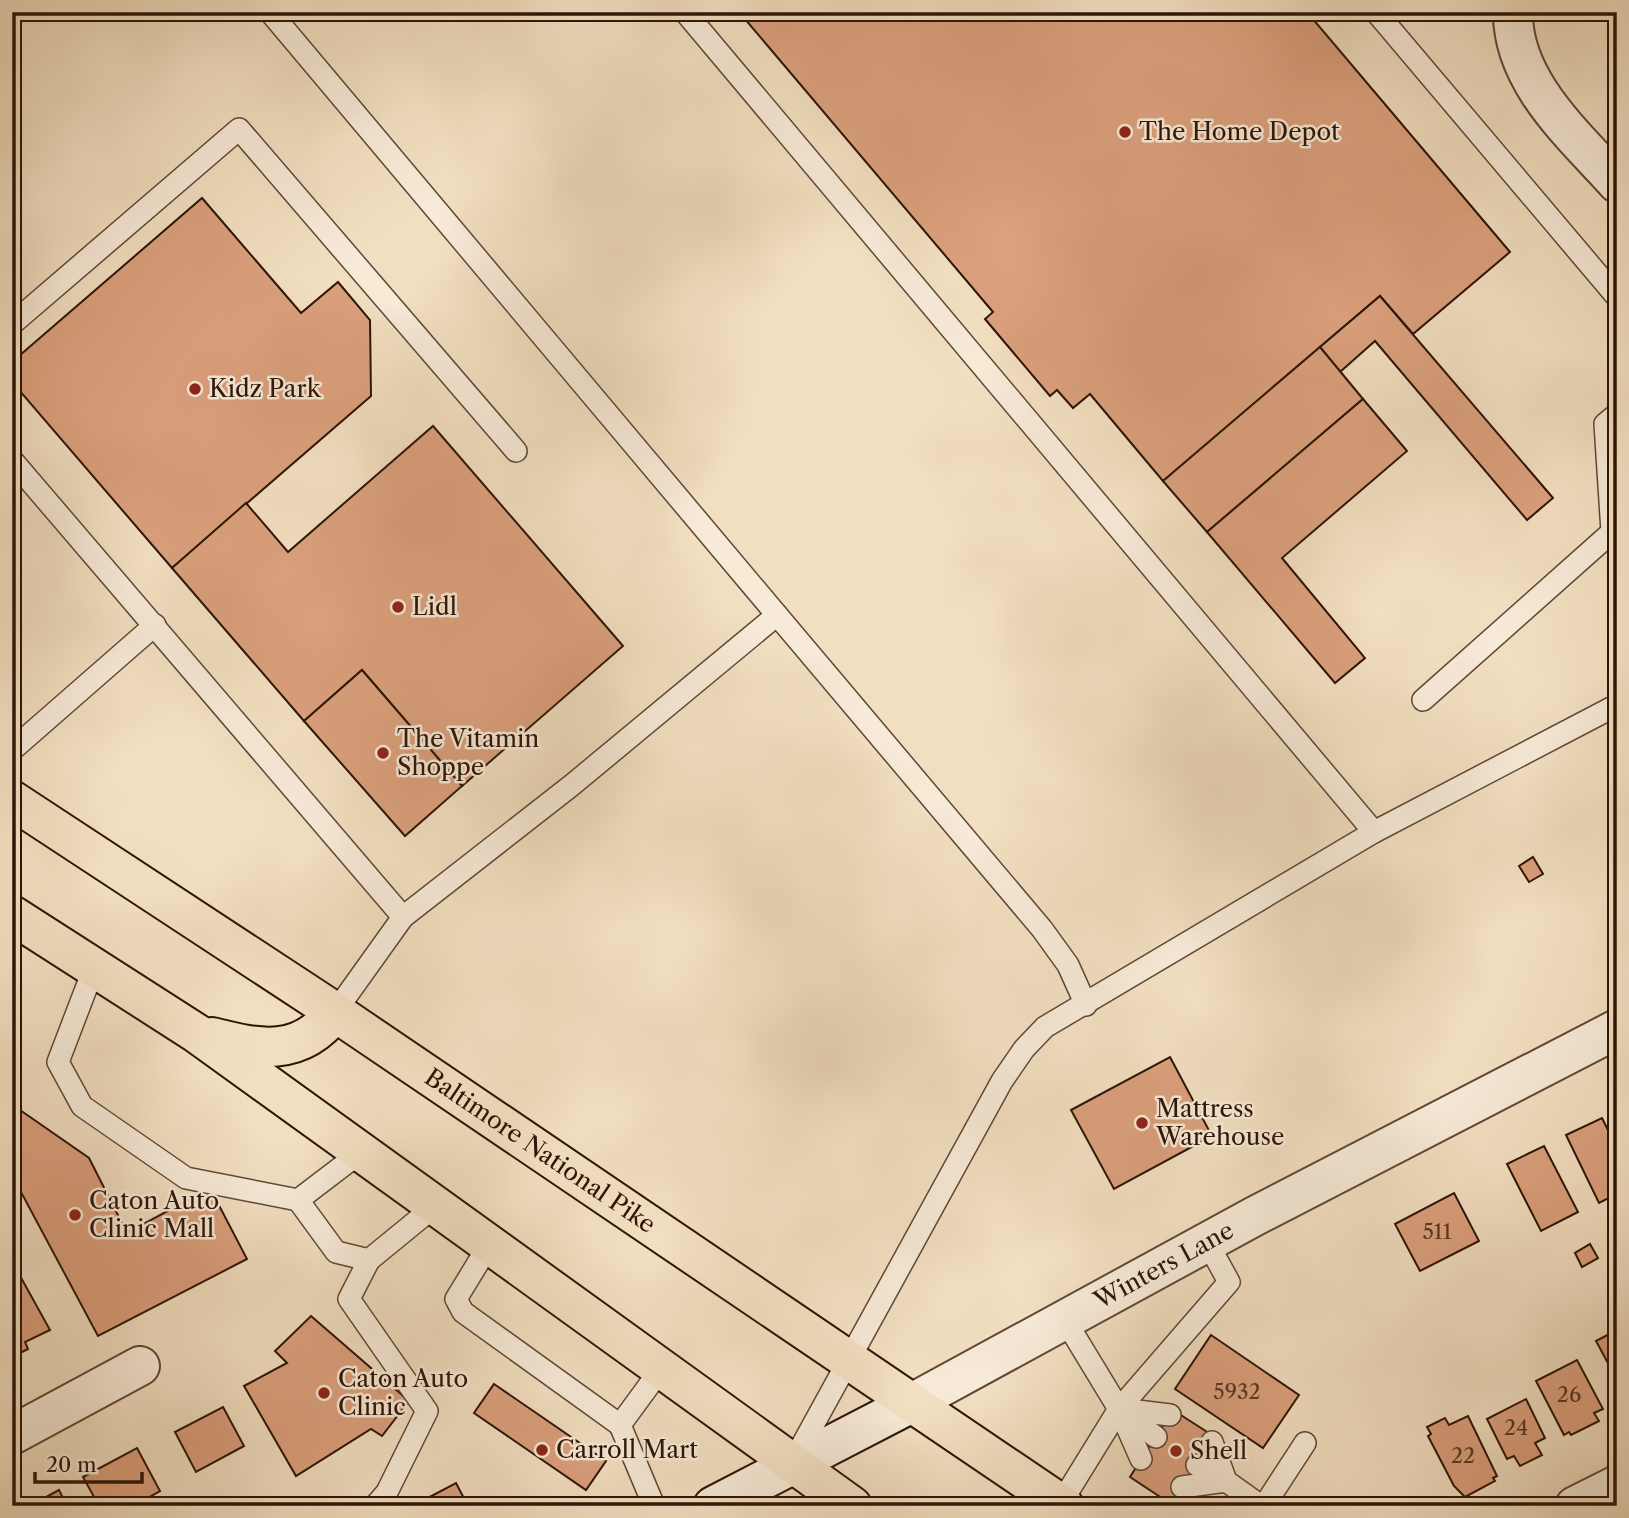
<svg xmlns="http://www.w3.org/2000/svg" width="1629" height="1518" font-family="'Libre Caslon Text',serif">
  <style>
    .building { fill: #dba07d; stroke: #2d1407; stroke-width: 2 }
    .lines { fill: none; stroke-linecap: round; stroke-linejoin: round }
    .lane-casing { stroke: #5e4736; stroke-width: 24 }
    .street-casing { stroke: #5e4736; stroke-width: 42 }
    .secondary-casing { stroke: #2d1407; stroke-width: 42 }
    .primary-casing { stroke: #2d1407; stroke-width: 42 }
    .lane { stroke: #f7ead7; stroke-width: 21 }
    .street { stroke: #f7ead7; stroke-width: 38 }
    .secondary { stroke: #f7ead7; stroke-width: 38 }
    .primary { stroke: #f2dfc1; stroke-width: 38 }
    .poi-dot { fill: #8f2418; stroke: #f7ead7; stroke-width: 2.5 }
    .labels { text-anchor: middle; stroke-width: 5; stroke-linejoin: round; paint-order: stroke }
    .number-label { font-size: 21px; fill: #583724 }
    .poi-label { font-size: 24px; fill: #2d1407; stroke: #f7ead7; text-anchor: start }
    .street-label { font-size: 24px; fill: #2d1407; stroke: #f7ead7 }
  </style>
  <rect width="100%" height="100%" fill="#f2dfc1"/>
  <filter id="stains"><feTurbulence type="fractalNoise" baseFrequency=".00286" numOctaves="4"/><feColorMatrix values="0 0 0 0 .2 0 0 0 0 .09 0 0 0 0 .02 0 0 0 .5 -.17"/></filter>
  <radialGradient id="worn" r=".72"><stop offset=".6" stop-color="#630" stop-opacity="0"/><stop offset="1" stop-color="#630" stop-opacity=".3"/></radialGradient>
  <!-- building -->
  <g class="building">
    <path d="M739 12H1307L1510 252 1413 334 1380 296 1163 481 1090 394 1073 408 1057 390 1050 396 985 319 993 312Z"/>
    <path d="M202 198 301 313 338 282 370 320 371 396 172 568 12 382V362Z"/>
    <path d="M1380 296 1553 498 1527 520 1375 341 1340 372 1320 347Z"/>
    <path d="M1320 347 1363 399 1207 532 1163 481Z"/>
    <path d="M1363 399 1407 451 1282 558 1365 658 1335 683 1207 532Z"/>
    <path d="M433 426 623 646 462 786 362 670 304 721 172 568 246 503 288 552Z"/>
    <path d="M362 670 462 786 405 836 304 721Z"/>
    <path d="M1533 857 1543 874 1529 882 1519 866Z"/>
    <path d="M1170 1057 1212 1136 1114 1189 1071 1110Z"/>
    <path d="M20 1110 89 1158 127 1233 210 1188 247 1259 98 1336 21 1192 12 1197V1114Z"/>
    <path d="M1602 1118 1617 1148V1194L1599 1203 1566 1135Z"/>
    <path d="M1544 1146 1578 1212 1541 1231 1507 1164Z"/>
    <path d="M1454 1193 1479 1241 1420 1271 1395 1224Z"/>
    <path d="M1590 1244 1598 1258 1582 1267 1575 1253Z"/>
    <path d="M14 1265 50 1330 25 1342 28 1349 12 1357Z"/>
    <path d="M311 1316 409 1401 382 1436 371 1429 296 1476 244 1386 287 1363 275 1351Z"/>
    <path d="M1617 1330V1380L1596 1341Z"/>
    <path d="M1211 1335 1299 1395 1263 1448 1175 1389Z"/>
    <path d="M1577 1360 1603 1409 1594 1413 1599 1421 1571 1435 1569 1432 1564 1435 1536 1381Z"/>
    <path d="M494 1384 606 1461 586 1490 474 1413Z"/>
    <path d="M1526 1399 1545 1438 1535 1443 1542 1455 1520 1466 1514 1456 1507 1459 1487 1419Z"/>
    <path d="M223 1407 244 1446 196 1472 175 1432Z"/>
    <path d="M1173 1410 1215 1437 1171 1504 1130 1477Z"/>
    <path d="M1468 1416 1497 1476 1493 1478 1495 1481 1465 1497 1454 1486 1428 1436 1431 1434 1427 1427 1445 1418 1449 1425Z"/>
    <path d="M137 1448 160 1491 133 1506H99L83 1477Z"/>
    <path d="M456 1483 468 1506H419L418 1503Z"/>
    <path d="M59 1490 67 1506H30Z"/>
  </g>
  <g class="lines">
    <!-- lane casing -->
    <g class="lane-casing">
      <g id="lane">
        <path d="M270 12 777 615"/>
        <path d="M685 12 1374 832"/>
        <path d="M1376 12 1617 297"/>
        <path d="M12 324 239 129 516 451"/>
        <path d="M12 460 403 917"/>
        <path d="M1423 700 1612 532 1605 424 1617 414"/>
        <path d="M12 750 155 625"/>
        <path d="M94 968 58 1062 82 1106 186 1178 298 1200 361 1152"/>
        <path d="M335 1012 403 917 572 785 777 615 1042 929 1068 965 1086 1005"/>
        <path d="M298 1200 336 1252 369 1260 435 1206"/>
        <path d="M489 1245 456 1299 463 1312 620 1425 661 1369"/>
        <path d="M369 1260 349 1299 427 1411 387 1492 375 1506"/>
        <path d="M1065 1320 1119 1409 1156 1437"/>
        <path d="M1119 1409 1229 1282 1207 1242"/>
        <path d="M1121 1409 1170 1415"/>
        <path d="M620 1425 654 1506"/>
        <path d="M1212 1442 1226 1481"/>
        <path d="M795 1458 1002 1081 1024 1049 1045 1027 1374 832 1617 705"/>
        <path d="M1197 1465 1226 1481"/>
        <path d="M1182 1487 1226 1481 1261 1506"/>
        <path d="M1061 1503 1119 1409 1141 1459"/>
        <path d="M1264 1506 1305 1443"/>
      </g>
    </g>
    <!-- street casing -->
    <g class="street-casing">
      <g id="street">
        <path d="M1513 12C1512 82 1574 135 1617 183"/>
        <path id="s1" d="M912 1403 1255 1216 1617 1029"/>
        <path d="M12 1435 140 1366"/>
        <path d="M1575 1506 1617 1485"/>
      </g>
    </g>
    <!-- secondary casing -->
    <g class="secondary-casing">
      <path id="secondary" d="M713 1506 912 1403"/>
    </g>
    <!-- primary casing -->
    <g class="primary-casing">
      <g id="primary">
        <path id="s2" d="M12 800 335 1012 1064 1506"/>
        <path d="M12 915 196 1033 852 1506"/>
        <path d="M212 1037C260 1049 300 1058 335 1012"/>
      </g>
    </g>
    <!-- lane -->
    <use href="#lane" class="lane"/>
    <!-- street -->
    <use href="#street" class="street"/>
    <!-- secondary -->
    <use href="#secondary" class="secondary"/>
    <!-- primary -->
    <use href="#primary" class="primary"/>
  </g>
  <!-- markers -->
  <g class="poi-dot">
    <circle cx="1125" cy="132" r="7"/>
    <circle cx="195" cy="389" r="7"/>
    <circle cx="398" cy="607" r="7"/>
    <circle cx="383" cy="753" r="7"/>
    <circle cx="1142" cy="1123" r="7"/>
    <circle cx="75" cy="1215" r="7"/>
    <circle cx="324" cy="1393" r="7"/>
    <circle cx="542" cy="1450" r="7"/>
    <circle cx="1176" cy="1451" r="7"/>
  </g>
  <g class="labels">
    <!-- number labels -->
    <g class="number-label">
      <text x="1437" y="1239">511</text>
      <text x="1237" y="1399">5932</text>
      <text x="1569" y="1402">26</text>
      <text x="1516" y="1435">24</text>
      <text x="1463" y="1463">22</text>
    </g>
    <!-- poi labels -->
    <g class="poi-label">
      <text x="1139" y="140">The Home Depot</text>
      <text x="209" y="397">Kidz Park</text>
      <text x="412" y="615">Lidl</text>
      <text x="397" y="747">The Vitamin<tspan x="397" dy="28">Shoppe</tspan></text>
      <text x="1156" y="1117">Mattress<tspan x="1156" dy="28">Warehouse</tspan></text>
      <text x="89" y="1209">Caton Auto<tspan x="89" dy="28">Clinic Mall</tspan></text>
      <text x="338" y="1387">Caton Auto<tspan x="338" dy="28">Clinic</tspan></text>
      <text x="556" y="1458">Carroll Mart</text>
      <text x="1190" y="1459">Shell</text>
    </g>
    <!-- street labels -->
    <g class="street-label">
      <text dy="8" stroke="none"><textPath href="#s2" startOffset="634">Baltimore National Pike</textPath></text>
      <text dy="8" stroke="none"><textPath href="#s1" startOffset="287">Winters Lane</textPath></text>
    </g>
  </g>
  <!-- margin -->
  <rect width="1629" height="1518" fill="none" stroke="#f2dfc1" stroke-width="42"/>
  <rect x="14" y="14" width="1601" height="1490" fill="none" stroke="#2d1407" stroke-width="3.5"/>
  <rect x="21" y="21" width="1587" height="1476" fill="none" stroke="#2d1407" stroke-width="2"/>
  <!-- scale -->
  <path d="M35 1472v10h107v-10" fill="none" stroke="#2d1407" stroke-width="3.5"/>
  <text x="46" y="1472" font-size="21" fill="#2d1407" stroke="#f7ead7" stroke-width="5" paint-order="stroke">20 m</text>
  <rect width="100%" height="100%" filter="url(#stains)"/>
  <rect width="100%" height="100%" fill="url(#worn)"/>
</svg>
